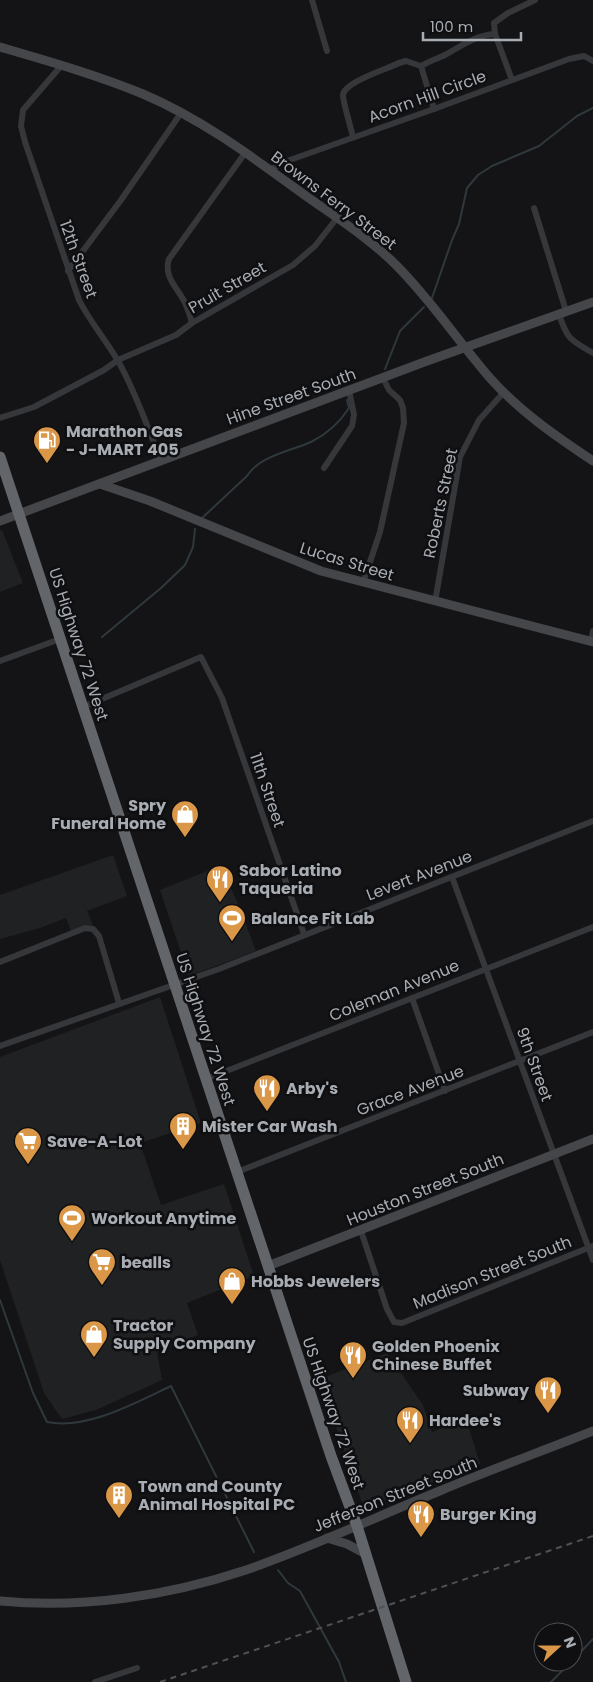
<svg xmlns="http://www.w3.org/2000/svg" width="593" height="1682" font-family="Poppins,sans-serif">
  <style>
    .built { fill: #202123 }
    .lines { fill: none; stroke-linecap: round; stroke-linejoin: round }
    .stream { stroke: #2f383d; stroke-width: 2 }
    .street { stroke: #36373a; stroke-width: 6 }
    .secondary { stroke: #44464a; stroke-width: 9 }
    .highway { stroke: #62666b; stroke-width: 11 }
    .rail { stroke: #4f5155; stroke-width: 2; stroke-dasharray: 6 5; stroke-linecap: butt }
    .labels { text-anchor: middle; stroke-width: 5; stroke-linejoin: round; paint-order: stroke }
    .street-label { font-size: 16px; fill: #a8adb4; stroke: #0f0f11 }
    .poi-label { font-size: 16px; font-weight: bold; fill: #a8adb4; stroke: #0f0f11; text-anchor: start }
  </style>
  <rect width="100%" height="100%" fill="#141416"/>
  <!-- built -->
  <g class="built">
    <path d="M2 530 23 583 0 592V531Z"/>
    <path d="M113 855 127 896 87 911 93 925 72 933 66 918 40 928 0 939V895Z"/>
    <path d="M220 866 237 901 256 951 189 976 160 890Z"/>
    <path d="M160 997 201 1123 140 1143 161 1205 224 1184 254 1276 187 1303 198 1335 157 1352 162 1380 96 1410 62 1419 44 1393 0 1260V1057Z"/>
    <path d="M387 1353 423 1405 432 1432 466 1419 480 1464 368 1507 362 1503 320 1379Z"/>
  </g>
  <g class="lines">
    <!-- stream -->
    <g class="stream">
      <path d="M432 298 452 240 459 224 467 188 478 175 492 166 539 146 577 116 593 108"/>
      <path d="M385 369 400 331 424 307"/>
      <path d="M202 518 247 476C259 456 291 451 311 442 327 434 340 422 349 408L347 400"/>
      <path d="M102 637 161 588 185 565 193 547 195 529"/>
      <path d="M0 1300 33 1393 47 1422C87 1430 135 1403 171 1386L254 1552"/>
      <path d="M278 1570 288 1583 300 1591 339 1662 346 1682"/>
      <path d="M573 1660 593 1639"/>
      <path d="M551 1682 571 1662"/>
    </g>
    <!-- street -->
    <g class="street">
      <path d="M312 0 327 51"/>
      <path d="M61 66 23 110 21 126 25 142 79 300C90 322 106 340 118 361 136 392 147 427 161 460"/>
      <path d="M421 66 434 109"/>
      <path d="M512 80 495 34 494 23 508 13 535 0"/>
      <path d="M353 137C351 128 343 102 343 95 344 82 387 69 399 63L406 61 421 66C428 62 436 59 443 56 460 47 475 35 495 34"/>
      <path d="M269 170 287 161 434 109 569 59 584 56 593 61"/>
      <path d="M534 208 566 311"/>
      <path d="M68 271 121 200 181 113"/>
      <path d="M559 314C567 339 570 340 593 353"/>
      <path d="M192 323C190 316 188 309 185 303 178 288 163 277 169 259L245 153"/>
      <path d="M0 418 34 407 104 370 118 360 176 335 192 323 293 265 315 246 337 218"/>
      <path d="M324 468 352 426 354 415 349 390"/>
      <path d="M363 583 380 532 404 423 403 408 400 400 389 390 383 378"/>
      <path d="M435 602 460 457 479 420 504 392"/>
      <path d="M591 642 593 631"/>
      <path d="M0 661 60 639"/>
      <path d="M83 707 201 657 222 698 304 934"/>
      <path d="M452 877 593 1260"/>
      <path d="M0 962 85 928 93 929 99 936 119 1003"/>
      <path d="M412 998 445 1091"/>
      <path d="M0 1046 219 969 593 821"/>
      <path d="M206 1079 593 927"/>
      <path d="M237 1172 593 1032"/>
      <path d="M361 1231 387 1309 394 1322 402 1323 593 1246"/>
      <path d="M95 1682 137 1668"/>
    </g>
    <!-- secondary -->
    <g class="secondary">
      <path d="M0 47C48 61 97 75 143 94 202 119 255 159 306 196 337 218 369 238 396 265 431 300 458 341 490 378 519 411 557 437 593 461"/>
      <path d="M100 484 150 501 321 571 593 642"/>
      <path d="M0 521 427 361 593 302"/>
      <path d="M268 1266 593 1139"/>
      <path d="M327 1538 347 1544 366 1554"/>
      <path d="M0 1601C82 1609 168 1596 246 1570 312 1547 376 1517 442 1490 492 1469 543 1451 593 1431"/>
    </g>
    <!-- highway -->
    <path class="highway" d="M0 457 331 1456 357 1526 406 1682"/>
    <!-- rail -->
    <path class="rail" d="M160 1682 593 1536"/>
  </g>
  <!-- icons -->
  <defs>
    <g id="fuel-pin" transform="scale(1.4375)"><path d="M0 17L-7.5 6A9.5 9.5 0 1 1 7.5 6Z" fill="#da9747" stroke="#0f0f11"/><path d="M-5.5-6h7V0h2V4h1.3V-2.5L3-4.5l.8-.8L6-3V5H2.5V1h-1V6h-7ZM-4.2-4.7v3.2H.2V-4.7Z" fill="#fff"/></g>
    <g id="shop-pin" transform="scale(1.4375)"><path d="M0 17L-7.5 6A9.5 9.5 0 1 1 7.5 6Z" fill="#da9747" stroke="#0f0f11"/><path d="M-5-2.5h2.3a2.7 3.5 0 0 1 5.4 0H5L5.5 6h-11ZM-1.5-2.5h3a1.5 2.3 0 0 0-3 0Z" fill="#fff"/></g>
    <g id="restaurant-pin" transform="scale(1.4375)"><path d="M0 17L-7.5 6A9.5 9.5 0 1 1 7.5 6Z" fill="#da9747" stroke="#0f0f11"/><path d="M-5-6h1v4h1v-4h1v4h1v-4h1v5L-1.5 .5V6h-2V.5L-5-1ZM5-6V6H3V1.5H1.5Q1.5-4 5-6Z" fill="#fff"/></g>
    <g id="stadium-pin" transform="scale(1.4375)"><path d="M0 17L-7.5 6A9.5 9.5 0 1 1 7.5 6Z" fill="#da9747" stroke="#0f0f11"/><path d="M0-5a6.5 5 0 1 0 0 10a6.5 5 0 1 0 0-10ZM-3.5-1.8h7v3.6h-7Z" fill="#fff"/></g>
    <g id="building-pin" transform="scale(1.4375)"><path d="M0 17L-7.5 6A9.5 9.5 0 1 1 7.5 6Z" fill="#da9747" stroke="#0f0f11"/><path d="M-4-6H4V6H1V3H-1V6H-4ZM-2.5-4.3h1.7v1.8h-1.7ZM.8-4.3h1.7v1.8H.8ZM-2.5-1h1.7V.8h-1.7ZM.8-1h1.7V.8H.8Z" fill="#fff"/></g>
    <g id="supermarket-pin" transform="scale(1.4375)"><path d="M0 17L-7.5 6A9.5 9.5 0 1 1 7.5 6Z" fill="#da9747" stroke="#0f0f11"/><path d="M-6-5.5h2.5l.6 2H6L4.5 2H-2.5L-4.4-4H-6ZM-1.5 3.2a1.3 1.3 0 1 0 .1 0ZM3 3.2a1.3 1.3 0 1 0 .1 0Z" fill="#fff"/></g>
  </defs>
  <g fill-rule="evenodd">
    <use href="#fuel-pin" x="47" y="440"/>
    <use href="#shop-pin" x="185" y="814"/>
    <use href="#restaurant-pin" x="220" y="879"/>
    <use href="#stadium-pin" x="232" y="918"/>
    <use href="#restaurant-pin" x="267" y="1088"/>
    <use href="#building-pin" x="183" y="1126"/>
    <use href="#supermarket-pin" x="28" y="1141"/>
    <use href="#stadium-pin" x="72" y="1218"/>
    <use href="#supermarket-pin" x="102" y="1262"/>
    <use href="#shop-pin" x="232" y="1281"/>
    <use href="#shop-pin" x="94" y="1334"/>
    <use href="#restaurant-pin" x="353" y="1355"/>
    <use href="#restaurant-pin" x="548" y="1390"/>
    <use href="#restaurant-pin" x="410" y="1420"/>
    <use href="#building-pin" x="119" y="1495"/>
    <use href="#restaurant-pin" x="421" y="1514"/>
  </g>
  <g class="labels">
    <!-- street labels -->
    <g class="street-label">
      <text transform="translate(427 96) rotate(-20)" y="6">Acorn Hill Circle</text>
      <text transform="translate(334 200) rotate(37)" y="6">Browns Ferry Street</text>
      <text transform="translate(79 259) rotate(70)" y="6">12th Street</text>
      <text transform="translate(227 287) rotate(-30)" y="6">Pruit Street</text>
      <text transform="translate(291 396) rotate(-20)" y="6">Hine Street South</text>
      <text transform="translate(440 503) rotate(-78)" y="6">Roberts Street</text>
      <text transform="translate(347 561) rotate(17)" y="6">Lucas Street</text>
      <text transform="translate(79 644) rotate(72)" y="6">US Highway 72 West</text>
      <text transform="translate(268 790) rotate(71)" y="6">11th Street</text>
      <text transform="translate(419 875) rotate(-21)" y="6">Levert Avenue</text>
      <text transform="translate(394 990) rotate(-22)" y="6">Coleman Avenue</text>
      <text transform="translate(206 1029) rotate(72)" y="6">US Highway 72 West</text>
      <text transform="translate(535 1064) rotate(70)" y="6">9th Street</text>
      <text transform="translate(410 1090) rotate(-21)" y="6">Grace Avenue</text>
      <text transform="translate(425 1189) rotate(-22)" y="6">Houston Street South</text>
      <text transform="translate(492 1272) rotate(-22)" y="6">Madison Street South</text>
      <text transform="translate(334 1413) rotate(71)" y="6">US Highway 72 West</text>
      <text transform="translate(395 1494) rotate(-22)" y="6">Jefferson Street South</text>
    </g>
    <!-- poi labels -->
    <g class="poi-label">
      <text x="66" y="437">Marathon Gas<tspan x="66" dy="18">- J-MART 405</tspan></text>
      <text x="166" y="811" text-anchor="end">Spry<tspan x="166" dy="18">Funeral Home</tspan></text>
      <text x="239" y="876">Sabor Latino<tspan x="239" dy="18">Taqueria</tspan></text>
      <text x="251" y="924">Balance Fit Lab</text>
      <text x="286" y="1094">Arby's</text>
      <text x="202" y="1132">Mister Car Wash</text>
      <text x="47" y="1147">Save-A-Lot</text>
      <text x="91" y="1224">Workout Anytime</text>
      <text x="121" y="1268">bealls</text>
      <text x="251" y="1287">Hobbs Jewelers</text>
      <text x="113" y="1331">Tractor<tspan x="113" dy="18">Supply Company</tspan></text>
      <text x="372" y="1352">Golden Phoenix<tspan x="372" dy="18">Chinese Buffet</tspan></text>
      <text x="529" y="1396" text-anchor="end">Subway</text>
      <text x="429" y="1426">Hardee's</text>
      <text x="138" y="1492">Town and County<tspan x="138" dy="18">Animal Hospital PC</tspan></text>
      <text x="440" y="1520">Burger King</text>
    </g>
  </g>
  <!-- north arrow -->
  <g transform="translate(558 1647) rotate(69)"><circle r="24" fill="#0f0f11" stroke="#4c4e52"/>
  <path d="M0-4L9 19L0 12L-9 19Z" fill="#da9747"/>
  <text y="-8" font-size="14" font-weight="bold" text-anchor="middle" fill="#a8adb4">N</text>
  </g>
  <!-- scale -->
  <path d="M423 32v8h98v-8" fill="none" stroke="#a8adb4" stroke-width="2.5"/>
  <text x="430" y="32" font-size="15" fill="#a8adb4" stroke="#0f0f11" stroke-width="4" paint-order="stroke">100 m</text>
</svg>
